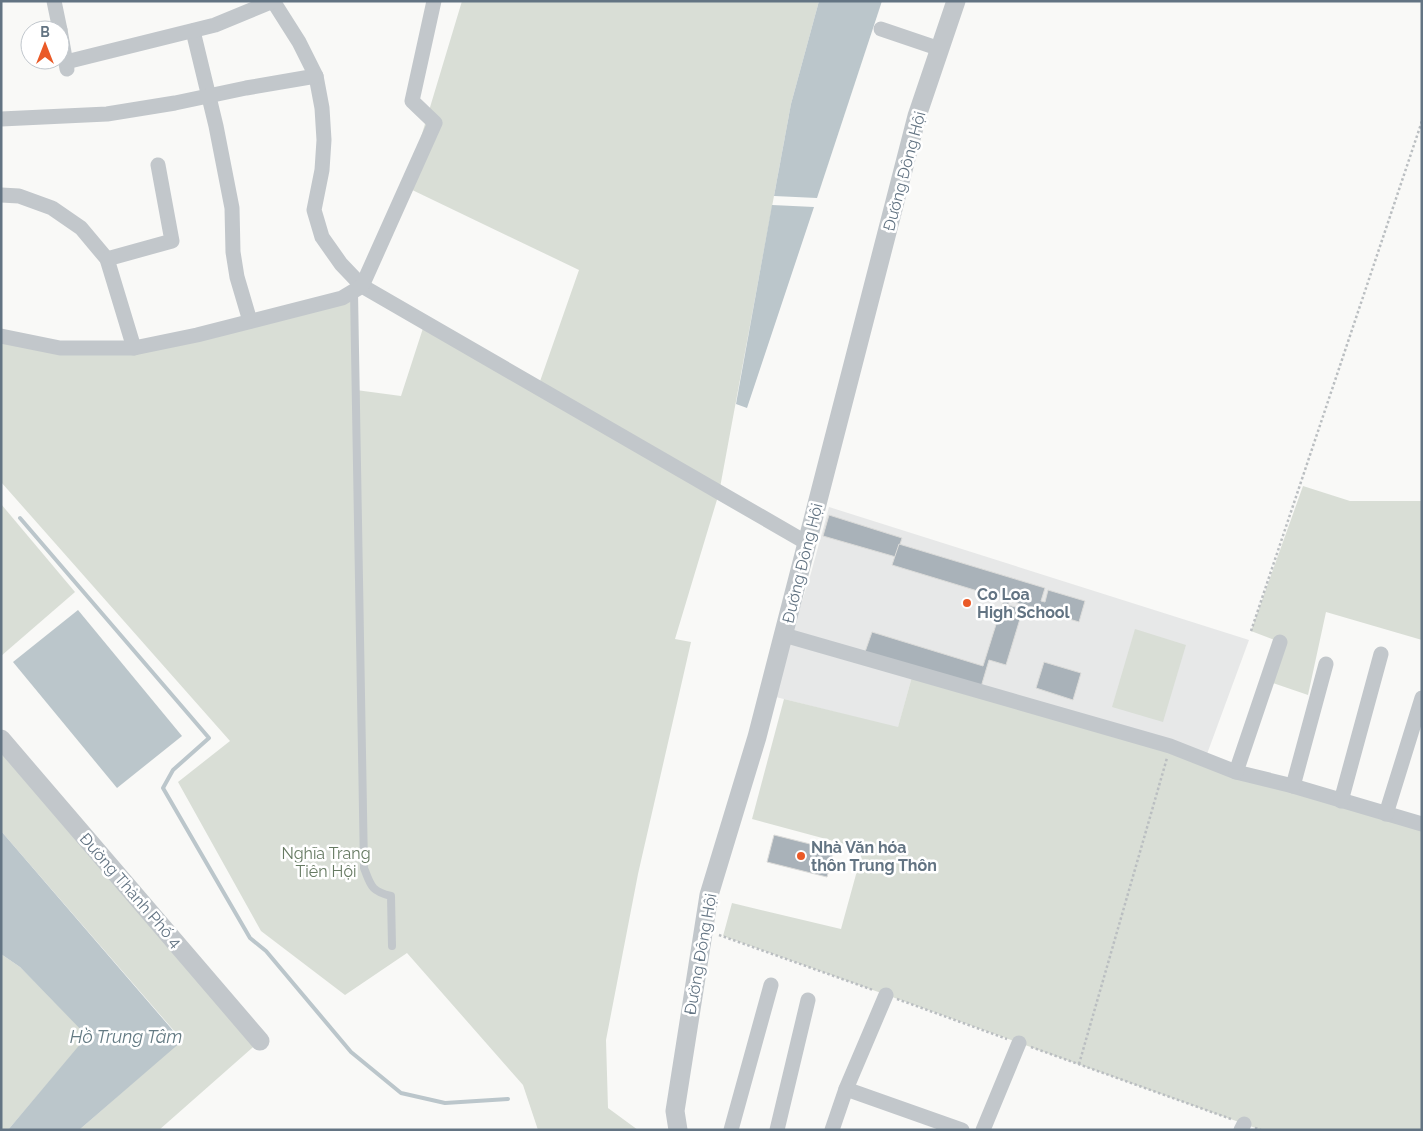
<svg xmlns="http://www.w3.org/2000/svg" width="1423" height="1131" font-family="Raleway,sans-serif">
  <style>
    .built { fill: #e7e8e8 }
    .green { fill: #d9ded6 }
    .water { fill: #bbc6cb }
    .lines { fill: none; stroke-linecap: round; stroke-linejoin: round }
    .stream { stroke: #bbc6cb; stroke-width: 4 }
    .building { fill: #a9b2b9; stroke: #dbdbd9 }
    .path { stroke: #babec1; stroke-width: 2.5; stroke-dasharray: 2.5 2.5; stroke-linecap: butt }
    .service { stroke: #c2c7cb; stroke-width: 8 }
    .minor { stroke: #c2c7cb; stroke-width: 15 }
    .tertiary { stroke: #c2c7cb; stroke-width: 19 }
    .poi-dot { fill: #ea5a27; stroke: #fff; stroke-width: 2 }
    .labels { text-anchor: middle; stroke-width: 5; stroke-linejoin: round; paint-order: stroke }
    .street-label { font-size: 16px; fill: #637483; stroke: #fff }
    .poi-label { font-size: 16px; font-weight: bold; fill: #637483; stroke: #fff; text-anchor: start }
    .park-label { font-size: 16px; fill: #667a62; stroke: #fff }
    .water-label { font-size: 18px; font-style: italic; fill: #637a83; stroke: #fff }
  </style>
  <rect width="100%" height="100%" fill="#f9f9f7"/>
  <!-- built -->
  <g class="built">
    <path d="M829 507 1249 640 1207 754 792 633 811 573Z"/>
    <path d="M784 635 913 673 898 728 768 695Z"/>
  </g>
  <!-- green -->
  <g class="green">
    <path d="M462 1H819L791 104 719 493 675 639 691 642 638 874 606 1040 608 1108 638 1130H538L523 1085 407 953 345 995 261 931 178 782 230 741 1 482V337L134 348 354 292 356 390 401 396 425 322 538 387 579 270 406 187Z"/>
    <path d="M1303 486 1350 501H1422V640L1326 612 1308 695 1267 681 1280 642 1251 631Z"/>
    <path d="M1 504 75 592 1 656Z"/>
    <path d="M1135 629 1186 645 1163 722 1112 707Z"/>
    <path d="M913 673 1422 823V1130H1261L723 936 732 903 841 929 863 849 752 819 784 699 898 727Z"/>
    <path d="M1 739 260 1041 159 1130H79L182 1040 1 831Z"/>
    <path d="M1 954 20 967 88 1036 8 1130H1Z"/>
  </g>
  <!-- water -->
  <g class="water">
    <path d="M819 1H882L817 198 774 196 791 104Z"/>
    <path d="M772 205 814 207 747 408 736 404Z"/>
    <path d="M78 610 182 736 117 788 13 662Z"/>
    <path d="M1 831 182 1041 79 1130H8L87 1036 20 967 1 954Z"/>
  </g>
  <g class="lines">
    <!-- stream -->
    <path class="stream" d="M20 518 209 738 173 770 163 788 250 938 266 951 351 1052 401 1093 445 1103 508 1099"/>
  </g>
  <!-- building -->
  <g class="building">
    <path d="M829 515 902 538 896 557 823 536Z"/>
    <path d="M899 544 1045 588 1041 601 1045 602 1048 590 1085 601 1079 622 1010 601 1008 605 1023 609 1006 665 989 660 981 687 865 652 872 632 983 666 1004 599 892 565Z"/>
    <path d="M1044 662 1081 673 1073 700 1036 688Z"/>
    <path d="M774 835 834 850 827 877 767 862Z"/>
  </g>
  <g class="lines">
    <!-- path -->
    <g class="path">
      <path d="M1251 631 1422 121"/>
      <path d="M719 935 873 990"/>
      <path d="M897 999 1007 1039"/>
      <path d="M1031 1047 1231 1119"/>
      <path d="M1079 1064 1167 758"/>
      <path d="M1255 1128 1261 1130"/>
    </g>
    <!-- service -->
    <path class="service" d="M354 292 364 868C371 886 371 891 391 896L392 946"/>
    <!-- minor -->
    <g class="minor">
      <path d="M54 1 60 30"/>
      <path d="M273 1 299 42 316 76 322 108 324 140 322 170 314 210 322 237 341 264 362 286 807 543"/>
      <path d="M881 29 940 49"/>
      <path d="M60 30 67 69"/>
      <path d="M193 31 216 126 232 208 233 252 237 277 250 321"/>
      <path d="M66 62 215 25 273 1"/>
      <path d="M1 119 107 114 175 103 246 88 316 76"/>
      <path d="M1 195 19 196 52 208 81 228 107 259 134 348 197 335 342 298 362 286 435 123 412 101 434 1"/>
      <path d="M107 259 172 241 158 165"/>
      <path d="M1 336 60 348H134"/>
      <path d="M784 635 1170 746 1236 772 1293 786 1422 824"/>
      <path d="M1236 772 1280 642"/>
      <path d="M1293 786 1326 664"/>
      <path d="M1341 801 1381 654"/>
      <path d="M1386 814 1422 698"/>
      <path d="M846 1089 962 1130"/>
      <path d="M731 1130 771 985"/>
      <path d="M777 1130 808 1000"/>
      <path d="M832 1130 846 1089 886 995"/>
      <path d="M983 1130 1019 1043"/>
      <path d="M1241 1130 1244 1124"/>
    </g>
    <!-- tertiary -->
    <g class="tertiary">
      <path d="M1 739 260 1041"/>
      <path d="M678 1130 675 1111 709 895 757 737 917 116 956 1"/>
    </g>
  </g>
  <!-- markers -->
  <g class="poi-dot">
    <circle cx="967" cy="603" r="5"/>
    <circle cx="801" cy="856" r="5"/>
  </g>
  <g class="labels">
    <!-- street labels -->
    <g class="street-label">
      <text transform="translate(904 171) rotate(-75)" y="6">Đường Đông Hội</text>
      <text transform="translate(802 563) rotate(-76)" y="6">Đường Đông Hội</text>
      <text transform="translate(131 890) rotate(49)" y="6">Đường Thành Phố 4</text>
      <text transform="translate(700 954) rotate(-80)" y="6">Đường Đông Hội</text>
    </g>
    <!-- poi labels -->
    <g class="poi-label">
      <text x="977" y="600">Co Loa<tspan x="977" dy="18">High School</tspan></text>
      <text x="811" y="853">Nhà Văn hóa<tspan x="811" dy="18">thôn Trung Thôn</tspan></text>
    </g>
    <!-- park labels -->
    <g class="park-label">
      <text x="326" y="859">Nghĩa Trang<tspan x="326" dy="18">Tiên Hội</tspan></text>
    </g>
    <!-- water labels -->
    <g class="water-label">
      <text x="126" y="1043">Hồ Trung Tâm</text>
    </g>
  </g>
  <!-- border -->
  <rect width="1423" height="1131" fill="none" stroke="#637483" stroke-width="5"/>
  <!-- north arrow -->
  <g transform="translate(45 45)"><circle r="24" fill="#ffffff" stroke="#c1c7cd"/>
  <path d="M0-4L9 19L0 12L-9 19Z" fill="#ea5a27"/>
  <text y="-8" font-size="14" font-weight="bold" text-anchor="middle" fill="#637483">B</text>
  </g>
</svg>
